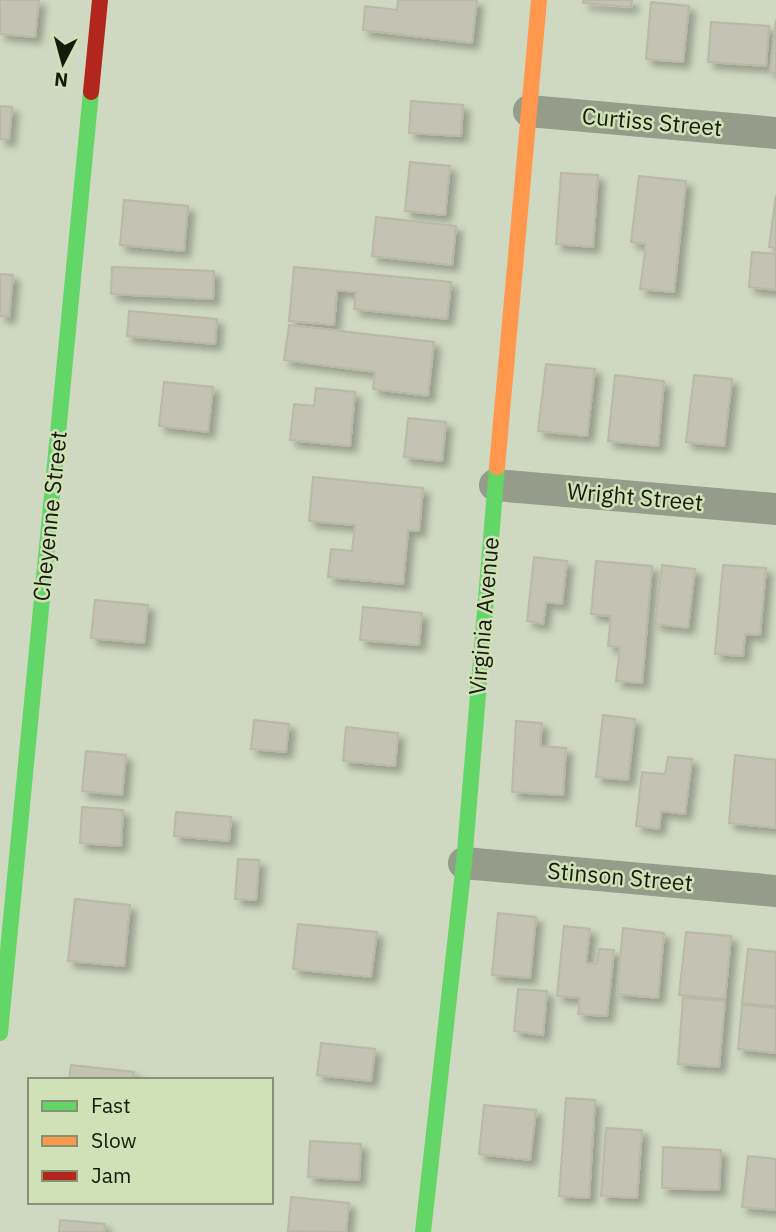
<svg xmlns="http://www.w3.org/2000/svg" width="776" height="1232" font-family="'IBM Plex Sans',sans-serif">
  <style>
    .building { fill: #c4c2b2; stroke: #bab8a7; stroke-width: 2; filter: url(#shadow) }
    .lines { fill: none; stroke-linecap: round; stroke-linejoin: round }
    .street { stroke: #959c8a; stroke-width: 32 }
    .fast { stroke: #63d668; stroke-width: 16 }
    .slow { stroke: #ff974d; stroke-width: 16 }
    .jam { stroke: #b3261e; stroke-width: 16 }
    .labels { text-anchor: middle; stroke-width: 5; stroke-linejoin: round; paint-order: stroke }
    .street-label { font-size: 23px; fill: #151b0c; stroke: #d0e1b8 }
  </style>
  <defs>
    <filter id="shadow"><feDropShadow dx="6" dy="6" stdDeviation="3.5" flood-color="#0004"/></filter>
  </defs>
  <rect width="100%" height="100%" fill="#cfd8c1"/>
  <!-- building -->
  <g class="building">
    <path d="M0 0H39L35 37 0 34Z"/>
    <path d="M398 0H477L472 43 363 30 365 6 397 10Z"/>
    <path d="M583 0H632L631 7 583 3Z"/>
    <path d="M651 2 689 6 683 62 646 59Z"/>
    <path d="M776 20V73L770 72Z"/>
    <path d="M711 22 769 26 766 66 708 62Z"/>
    <path d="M411 101 463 105 461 136 409 133Z"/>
    <path d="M0 106 12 107 9 140 0 139Z"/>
    <path d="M410 162 450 166 445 215 405 211Z"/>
    <path d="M561 173 598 175 593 247 556 244Z"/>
    <path d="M639 176 686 181 674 292 640 289 646 244 631 242Z"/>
    <path d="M776 195V248L769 247Z"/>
    <path d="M124 200 188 206 184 251 120 245Z"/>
    <path d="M376 217 456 226 452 265 372 256Z"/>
    <path d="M752 252 776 254V290L749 287Z"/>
    <path d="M112 267 214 271 213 299 111 294Z"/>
    <path d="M294 267 451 282 447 319 354 309 356 292 337 290 334 325 289 321Z"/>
    <path d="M0 274 13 275 9 317 0 316Z"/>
    <path d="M129 311 217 319 215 344 127 336Z"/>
    <path d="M289 325 434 342 428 396 373 389 375 372 284 360Z"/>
    <path d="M546 364 595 369 587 436 538 431Z"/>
    <path d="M615 375 664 381 658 446 608 441Z"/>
    <path d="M694 375 732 379 724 446 686 442Z"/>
    <path d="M164 382 213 387 208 432 159 426Z"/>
    <path d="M316 388 355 392 350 446 290 440 294 404 314 406Z"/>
    <path d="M408 418 446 422 442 461 404 457Z"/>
    <path d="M313 477 423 488 419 531 408 530 403 584 328 577 331 549 352 551 355 525 309 521Z"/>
    <path d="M534 557 567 561 562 604 546 602 543 624 527 621Z"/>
    <path d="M596 561 652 566 642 683 616 681 620 647 608 646 611 616 591 614Z"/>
    <path d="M662 565 695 569 688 628 655 624Z"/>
    <path d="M723 565 766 568 760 635 745 634 743 656 715 654Z"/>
    <path d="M95 600 148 605 144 643 91 638Z"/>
    <path d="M363 607 422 613 419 645 360 640Z"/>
    <path d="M603 715 635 719 628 780 596 777Z"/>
    <path d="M254 720 289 724 286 752 251 749Z"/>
    <path d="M516 721 542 723 540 746 566 748 563 795 512 792Z"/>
    <path d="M346 727 398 733 395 766 343 761Z"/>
    <path d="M86 751 126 755 122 795 82 791Z"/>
    <path d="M735 755 776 760V828L729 823Z"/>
    <path d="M668 757 692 759 685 814 661 811 659 829 636 826 642 772 665 774Z"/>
    <path d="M82 807 123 810 121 846 80 843Z"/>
    <path d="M176 812 231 817 229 841 174 836Z"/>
    <path d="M238 859 259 860 256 900 235 899Z"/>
    <path d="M75 899 130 905 124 966 68 961Z"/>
    <path d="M498 913 536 917 530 978 492 975Z"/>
    <path d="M298 924 377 932 371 977 293 969Z"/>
    <path d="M564 926 590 929 586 963 597 964 599 949 614 950 607 1016 578 1014 580 998 557 996Z"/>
    <path d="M623 928 664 933 658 998 617 994Z"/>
    <path d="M686 932 731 936 725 999 679 995Z"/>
    <path d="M748 949 776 952V1006L742 1003Z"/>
    <path d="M518 989 547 991 543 1035 514 1031Z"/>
    <path d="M683 998 725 1001 719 1067 678 1064Z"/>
    <path d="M742 1005 776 1008V1053L738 1049Z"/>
    <path d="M321 1043 375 1049 371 1081 317 1075Z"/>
    <path d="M71 1065 134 1072 133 1080H69Z"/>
    <path d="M566 1098 595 1100 589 1198 559 1196Z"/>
    <path d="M484 1105 536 1110 530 1160 479 1154Z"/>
    <path d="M606 1128 642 1130 637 1198 601 1196Z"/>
    <path d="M310 1141 361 1144 359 1180 308 1177Z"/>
    <path d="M663 1147 721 1150 719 1190 662 1188Z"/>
    <path d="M748 1156 776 1159V1210L742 1207Z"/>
    <path d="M291 1197 349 1203 346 1232 288 1231Z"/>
    <path d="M60 1220 105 1224 104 1232H59Z"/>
  </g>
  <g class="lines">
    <!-- street -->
    <g class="street">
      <path d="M529 111 776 133"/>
      <path d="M495 485 776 509"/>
      <path d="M464 863 776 891"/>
    </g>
    <!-- fast -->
    <g class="fast">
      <path d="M0 1033 91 92"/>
      <path d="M423 1232 464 863 497 467"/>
    </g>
    <!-- slow -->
    <path class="slow" d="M497 467 539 0"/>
    <!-- jam -->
    <path class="jam" d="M91 92 100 0"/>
  </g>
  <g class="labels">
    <!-- street labels -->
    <g class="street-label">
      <text transform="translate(652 122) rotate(5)" y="8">Curtiss Street</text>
      <text transform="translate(635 497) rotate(5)" y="8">Wright Street</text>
      <text transform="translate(50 516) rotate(-84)" y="8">Cheyenne Street</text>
      <text transform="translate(484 616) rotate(-85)" y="8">Virginia Avenue</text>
      <text transform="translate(620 877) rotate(5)" y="8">Stinson Street</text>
    </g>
  </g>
  <!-- legend -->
  <rect x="28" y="1078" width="245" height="126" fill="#d0e1b8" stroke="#859273" stroke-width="2"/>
  <rect x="42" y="1101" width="35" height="10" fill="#63d668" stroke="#859273" stroke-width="2"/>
  <text x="91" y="1113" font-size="21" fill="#151b0c">Fast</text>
  <rect x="42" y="1136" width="35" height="10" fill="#ff974d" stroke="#859273" stroke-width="2"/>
  <text x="91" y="1148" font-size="21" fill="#151b0c">Slow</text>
  <rect x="42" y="1171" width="35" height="10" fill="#b3261e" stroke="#859273" stroke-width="2"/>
  <text x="91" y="1183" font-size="21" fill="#151b0c">Jam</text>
  <!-- north arrow -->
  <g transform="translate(63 63) rotate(186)" stroke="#d0e1b8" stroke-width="5" paint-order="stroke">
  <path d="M0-5L12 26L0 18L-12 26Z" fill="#151b0c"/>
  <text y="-10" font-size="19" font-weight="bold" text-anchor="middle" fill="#151b0c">N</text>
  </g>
</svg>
